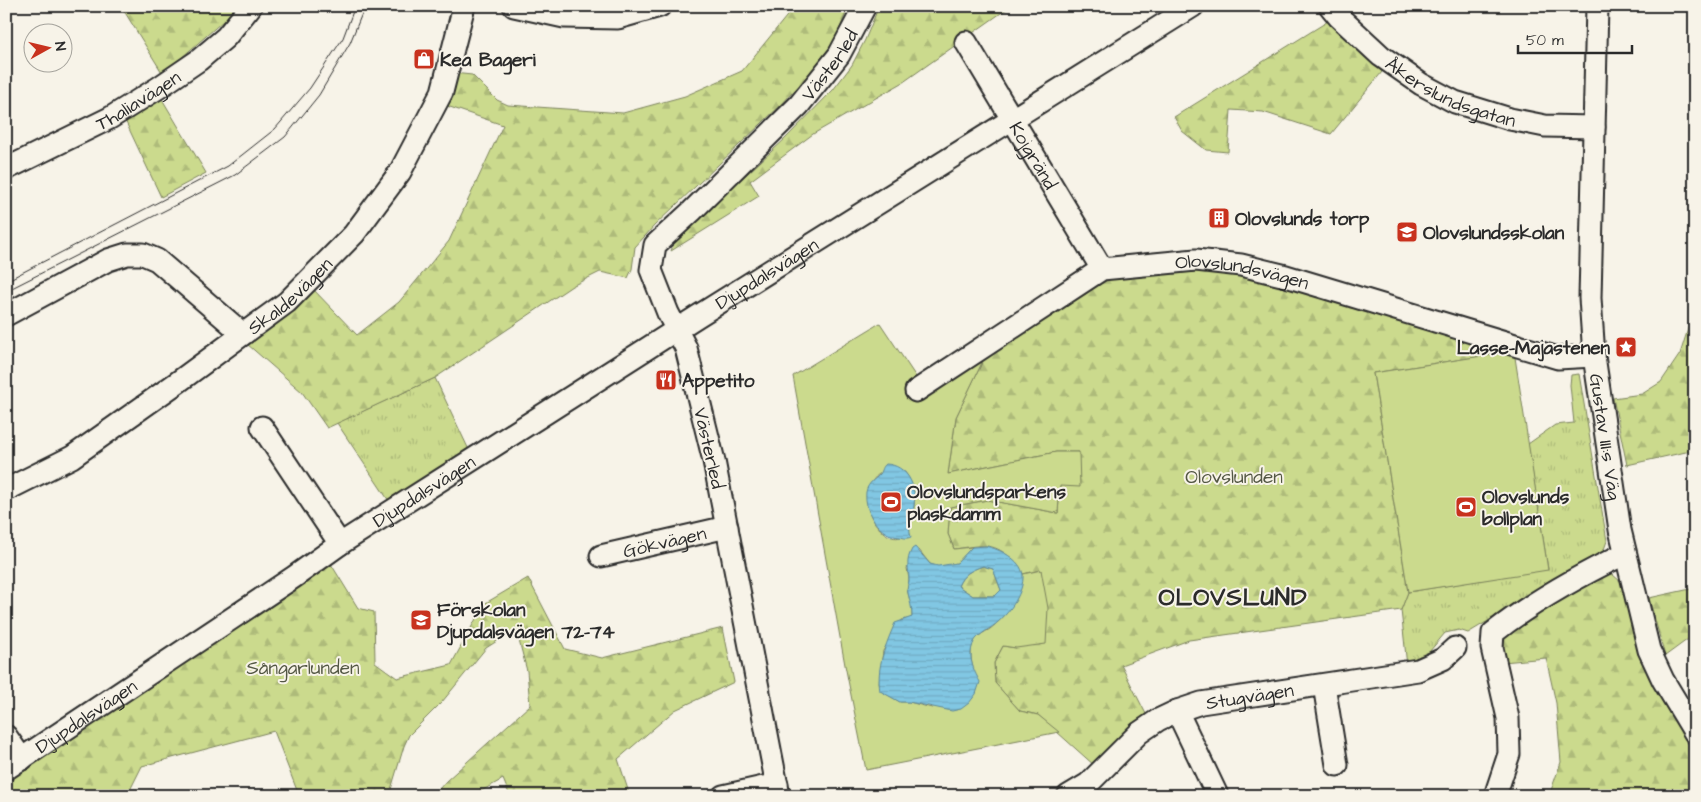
<svg xmlns="http://www.w3.org/2000/svg" width="1701" height="802" font-family="'Architects Daughter',sans-serif">
  <style>
    .grass { fill: url(#grass-tufts); stroke: #7b825c }
    .forest { fill: url(#forest-firs); stroke: #7b825c }
    .green { fill: #cbda8d; stroke: #7b825c; fill-rule: evenodd }
    .water { fill: url(#water-rules); stroke: #5f8999; fill-rule: evenodd }
    .lines { fill: none; stroke-linecap: round; stroke-linejoin: round }
    .minor-casing { stroke: #2b2b2b; stroke-width: 25 }
    .minor { stroke: #f7f3e8; stroke-width: 21 }
    .tram { stroke: #2b2b2b; stroke-width: 1 }
    .labels { text-anchor: middle; stroke-width: 4; stroke-linejoin: round; paint-order: stroke }
    .poi-label { font-size: 19px; font-weight: bold; fill: #2b2b2b; stroke: #f7f3e8; text-anchor: start }
    .street-label { font-size: 19px; fill: #2b2b2b; stroke: #f7f3e8 }
    .park-label { font-size: 19px; fill: #535744; stroke: #f7f3e8 }
    .district-label { font-size: 24px; font-weight: bold; letter-spacing: 1px; fill: #2b2b2b; stroke: #f7f3e8 }
  </style>
  <defs>
    <pattern id="grass-tufts" width="24" height="20" patternUnits="userSpaceOnUse" patternTransform="scale(1.25)"><rect width="24" height="20" fill="#cbda8d"/><path d="M3 7l-1-3M5 7V3M7 7l1-3M15 17l-1-3M17 17v-4M19 17l1-3" fill="none" stroke="#aebb7a"/></pattern>
    <pattern id="forest-firs" width="22" height="20" patternUnits="userSpaceOnUse" patternTransform="scale(1.25)"><rect width="22" height="20" fill="#cbda8d"/><path d="M5 1l3.5 6h-7zM16 11l3.5 6h-7z" fill="#aebb7a"/></pattern>
    <pattern id="water-rules" width="6" height="5" patternUnits="userSpaceOnUse" patternTransform="scale(1.25)"><rect width="6" height="5" fill="#81c7e3"/><path d="M0 2.5h6" fill="none" stroke="#70abc3"/></pattern>
  </defs>
  <rect width="100%" height="100%" fill="#f7f3e8"/>
  <filter id="ink" filterUnits="userSpaceOnUse"><feTurbulence type="fractalNoise" baseFrequency=".02" numOctaves="2"/><feDisplacementMap in="SourceGraphic" scale="10" xChannelSelector="R" yChannelSelector="G"/><feConvolveMatrix kernelMatrix="1 2 1 2 8 2 1 2 1" color-interpolation-filters="sRGB"/></filter>
  <g filter="url(#ink)">
    <!-- grass -->
    <g class="grass">
      <path d="M1579 374 1607 541 1603 552 1468 633 1459 630 1445 633 1424 658 1407 666 1401 610 1408 592 1548 569 1528 444 1555 425 1574 423 1570 385 1571 375Z"/>
      <path d="M435 378 469 450 389 501 337 423Z"/>
    </g>
    <!-- forest -->
    <g class="forest">
      <path d="M121 6H240L163 74Z"/>
      <path d="M795 6H849L835 40 812 71 782 104 654 226 635 247 632 269 628 278 600 272 572 286 435 378 327 428 302 392 247 344 313 289 357 335 399 302 449 241 503 125 441 104 453 73 472 75 497 100 508 105 623 113 685 96 742 71Z"/>
      <path d="M879 6H1011L902 83 813 134 750 181 759 196 671 251 675 240 785 139 833 90 852 65 865 40Z"/>
      <path d="M1330 20 1382 72 1331 134 1263 112 1231 110 1228 152 1206 150 1182 131 1174 117Z"/>
      <path d="M159 94 206 173 161 197 123 116Z"/>
      <path d="M1196 268 1239 273 1514 351 1373 373 1408 592 1401 610 1189 640 1121 665 1147 716 1095 766 1038 715 1020 711 995 683 994 663 1003 646 1016 648 1041 570 1023 574C1016 561 1002 547 986 546 976 545 964 548 954 549L948 534 950 507 987 500 1058 513 1060 486 1079 452H1056L948 474 956 417 990 346 1106 279Z"/>
      <path d="M1695 307V450L1627 465 1613 398 1642 394 1661 382 1680 354Z"/>
      <path d="M331 564 358 608 374 612 375 662 397 678 451 665 484 604 528 578 565 649 602 658 723 628 734 682 675 710 618 759 630 796H510L503 779 472 796H433L446 781 530 705 527 671 516 629 486 648 442 702 409 735 404 746 389 796H296L298 793 274 731 142 766 127 796H6V780Z"/>
      <path d="M983 566 993 569 1001 590 995 596H973L958 586C963 574 971 570 983 566Z"/>
      <path d="M1612 574 1621 582 1638 652 1652 683 1695 754V796H1549L1561 762 1556 703 1546 658 1503 662 1493 633 1604 575Z"/>
      <path d="M1695 588V634L1665 656 1649 598Z"/>
    </g>
    <!-- green -->
    <g class="green">
      <path d="M880 323 916 377 926 389 990 346 956 417 948 474 1056 452H1079L1080 487 1060 486 1058 513 987 500 950 507 948 534 954 549 972 547 957 563 938 567 930 564 919 550 907 568 909 579 907 590 912 606V618L902 620 883 651 879 683 881 691 900 702H909L932 708 974 671C971 662 969 650 974 641 977 636 985 632 990 629 1008 615 1020 597 1023 574L1041 570 1048 608 1046 644 1016 648 1003 646 994 663 995 683 1020 711 1038 715 1059 732 866 770 845 665 793 376ZM905 472C914 485 917 500 912 516 911 520 910 527 908 530 893 556 854 510 871 483 874 479 877 474 882 473 889 471 898 472 905 472Z"/>
      <path d="M1514 351 1548 570 1408 592 1373 373Z"/>
    </g>
    <!-- water -->
    <g class="water">
      <path d="M886 464C907 465 917 486 914 505 913 517 907 525 911 537 906 539 905 538 900 537 879 536 864 512 866 492 868 482 875 480 880 474 883 470 882 467 886 464Z"/>
      <path d="M986 546C999 549 1021 559 1023 575 1024 592 1010 612 998 622 992 628 978 634 974 642 967 656 973 669 980 682L976 694 969 703 961 709 952 711 909 702H900L880 691C876 667 886 644 895 623L912 617C912 606 910 603 908 593 907 589 908 585 909 581 909 567 905 562 912 549L915 547 930 564 938 566 957 563 972 547ZM983 566 993 569 1001 590 995 596H973L958 586C963 574 971 570 983 566Z"/>
    </g>
    <g class="lines">
      <!-- minor casing -->
      <g class="minor-casing">
        <g id="minor">
          <path d="M514 6 564 17 618 18 660 6"/>
          <path id="s1" d="M1330 6 1339 17 1381 56 1421 84 1455 102 1510 119 1545 126 1594 127"/>
          <path id="s2" d="M1597 6 1590 298 1594 356 1620 530 1649 650 1663 680 1695 733"/>
          <path id="s3" d="M966 42 1102 269"/>
          <path id="s4" d="M6 169 110 118 158 88 199 60 226 37 251 6"/>
          <path d="M6 315 108 260 127 254H143L157 260 243 334"/>
          <path id="s5" d="M916 391 1102 269 1196 260 1241 265 1286 276 1558 358 1594 356"/>
          <path d="M262 427 340 544"/>
          <path id="s6" d="M6 490 72 457 178 382 287 302 354 234 400 172 442 92 464 6"/>
          <path id="s7" d="M601 556 727 527"/>
          <path d="M1324 685 1337 765"/>
          <path d="M1177 711 1217 795"/>
          <path d="M6 736 22 759"/>
          <path id="s8" d="M6 769 294 577 340 544 698 316 1193 6"/>
          <path d="M723 796 777 784"/>
          <path id="s9" d="M779 796 714 461 686 348 668 313 651 270 655 245 692 211 799 105 839 55 865 6"/>
          <path id="s10" d="M1068 796 1088 784 1139 733 1158 720 1177 711 1201 703 1418 670 1443 659 1455 648"/>
          <path d="M1495 796 1509 754 1508 718 1492 648 1493 633C1533 601 1579 576 1624 554"/>
        </g>
      </g>
      <!-- minor -->
      <use href="#minor" class="minor"/>
      <!-- tram -->
      <g class="tram">
        <path d="M6 281 228 166 275 129 310 88 343 38 355 6"/>
        <path d="M6 291 235 175 285 137 319 95 350 43 365 6"/>
      </g>
    </g>
  </g>
  <!-- icons -->
  <defs>
    <g id="shop-square" transform="scale(1.125)"><rect x="-9" y="-9" width="18" height="18" rx="4" fill="#c8321e" stroke="#f7f3e8"/><path d="M-5-2.5h2.3a2.7 3.5 0 0 1 5.4 0H5L5.5 6h-11ZM-1.5-2.5h3a1.5 2.3 0 0 0-3 0Z" fill="#fff"/></g>
    <g id="building-square" transform="scale(1.125)"><rect x="-9" y="-9" width="18" height="18" rx="4" fill="#c8321e" stroke="#f7f3e8"/><path d="M-4-6H4V6H1V3H-1V6H-4ZM-2.5-4.3h1.7v1.8h-1.7ZM.8-4.3h1.7v1.8H.8ZM-2.5-1h1.7V.8h-1.7ZM.8-1h1.7V.8H.8Z" fill="#fff"/></g>
    <g id="school-square" transform="scale(1.125)"><rect x="-9" y="-9" width="18" height="18" rx="4" fill="#c8321e" stroke="#f7f3e8"/><path d="M0-5L7-2L0 1L-7-2ZM-4 1L0 2.5L4 1V4Q0 6-4 4Z" fill="#fff"/></g>
    <g id="sight-square" transform="scale(1.125)"><rect x="-9" y="-9" width="18" height="18" rx="4" fill="#c8321e" stroke="#f7f3e8"/><path d="M0-6L1.8-2.2L6-1.7L2.9 1.2L3.7 5.4L0 3.3L-3.7 5.4L-2.9 1.2L-6-1.7L-1.8-2.2Z" fill="#fff"/></g>
    <g id="restaurant-square" transform="scale(1.125)"><rect x="-9" y="-9" width="18" height="18" rx="4" fill="#c8321e" stroke="#f7f3e8"/><path d="M-5-6h1v4h1v-4h1v4h1v-4h1v5L-1.5 .5V6h-2V.5L-5-1ZM5-6V6H3V1.5H1.5Q1.5-4 5-6Z" fill="#fff"/></g>
    <g id="stadium-square" transform="scale(1.125)"><rect x="-9" y="-9" width="18" height="18" rx="4" fill="#c8321e" stroke="#f7f3e8"/><path d="M0-5a6.5 5 0 1 0 0 10a6.5 5 0 1 0 0-10ZM-3.5-1.8h7v3.6h-7Z" fill="#fff"/></g>
  </defs>
  <g fill-rule="evenodd">
    <use href="#shop-square" x="424" y="59"/>
    <use href="#building-square" x="1219" y="218"/>
    <use href="#school-square" x="1407" y="232"/>
    <use href="#sight-square" x="1626" y="347"/>
    <use href="#restaurant-square" x="666" y="380"/>
    <use href="#stadium-square" x="891" y="502"/>
    <use href="#stadium-square" x="1466" y="507"/>
    <use href="#school-square" x="421" y="620"/>
  </g>
  <g class="labels">
    <!-- poi labels -->
    <g class="poi-label">
      <text x="440" y="66">Kea Bageri</text>
      <text x="1235" y="225">Olovslunds torp</text>
      <text x="1423" y="239">Olovslundsskolan</text>
      <text x="1610" y="354" text-anchor="end">Lasse-Majastenen</text>
      <text x="682" y="387">Appetito</text>
      <text x="907" y="498">Olovslundsparkens<tspan x="907" dy="22">plaskdamm</tspan></text>
      <text x="1482" y="503">Olovslunds<tspan x="1482" dy="22">bollplan</tspan></text>
      <text x="437" y="616">Förskolan<tspan x="437" dy="22">Djupdalsvägen 72–74</tspan></text>
    </g>
    <!-- street labels -->
    <g class="street-label">
      <text dy="7" stroke="none"><textPath href="#s9" startOffset="820">Västerled</textPath></text>
      <text dy="7" stroke="none"><textPath href="#s1" startOffset="151">Åkerslundsgatan</textPath></text>
      <text dy="7" stroke="none"><textPath href="#s4" startOffset="149">Thaliavägen</textPath></text>
      <text dy="7" stroke="none"><textPath href="#s3" startOffset="132">Kojgränd</textPath></text>
      <text dy="7" stroke="none"><textPath href="#s8" startOffset="908">Djupdalsvägen</textPath></text>
      <text dy="7" stroke="none"><textPath href="#s5" startOffset="364">Olovslundsvägen</textPath></text>
      <text dy="7" stroke="none"><textPath href="#s6" startOffset="345">Skaldevägen</textPath></text>
      <text dy="7" stroke="none"><textPath href="#s2" startOffset="432">Gustav III:s Väg</textPath></text>
      <text transform="translate(710 448) rotate(77)" y="7">Västerled</text>
      <text dy="7" stroke="none"><textPath href="#s8" startOffset="502">Djupdalsvägen</textPath></text>
      <text dy="7" stroke="none"><textPath href="#s7" startOffset="65">Gökvägen</textPath></text>
      <text dy="7" stroke="none"><textPath href="#s10" startOffset="214">Stugvägen</textPath></text>
      <text dy="7" stroke="none"><textPath href="#s8" startOffset="96">Djupdalsvägen</textPath></text>
    </g>
    <!-- park labels -->
    <g class="park-label">
      <text x="1234" y="483">Olovslunden</text>
      <text x="303" y="674">Sångarlunden</text>
    </g>
    <!-- district labels -->
    <g class="district-label">
      <text x="1233" y="605">OLOVSLUND</text>
    </g>
  </g>
  <!-- margin -->
  <rect width="1701" height="802" fill="none" stroke="#f7f3e8" stroke-width="25"/>
  <rect x="12" y="12" width="1676" height="777" fill="none" stroke="#2b2b2b" stroke-width="2" filter="url(#ink)"/>
  <!-- north arrow -->
  <g transform="translate(48 48) rotate(82)"><circle r="24" fill="#f7f3e8" stroke="#a5a39c"/>
  <path d="M0-4L9 19L0 12L-9 19Z" fill="#c8321e"/>
  <text y="-8" font-size="14" font-weight="bold" text-anchor="middle" fill="#2b2b2b">N</text>
  </g>
  <!-- scale -->
  <path d="M1518 45v8h114v-8" fill="none" stroke="#2b2b2b" stroke-width="2.5"/>
  <text x="1526" y="45" font-size="15" fill="#2b2b2b" stroke="#f7f3e8" stroke-width="4" paint-order="stroke">50 m</text>
</svg>
